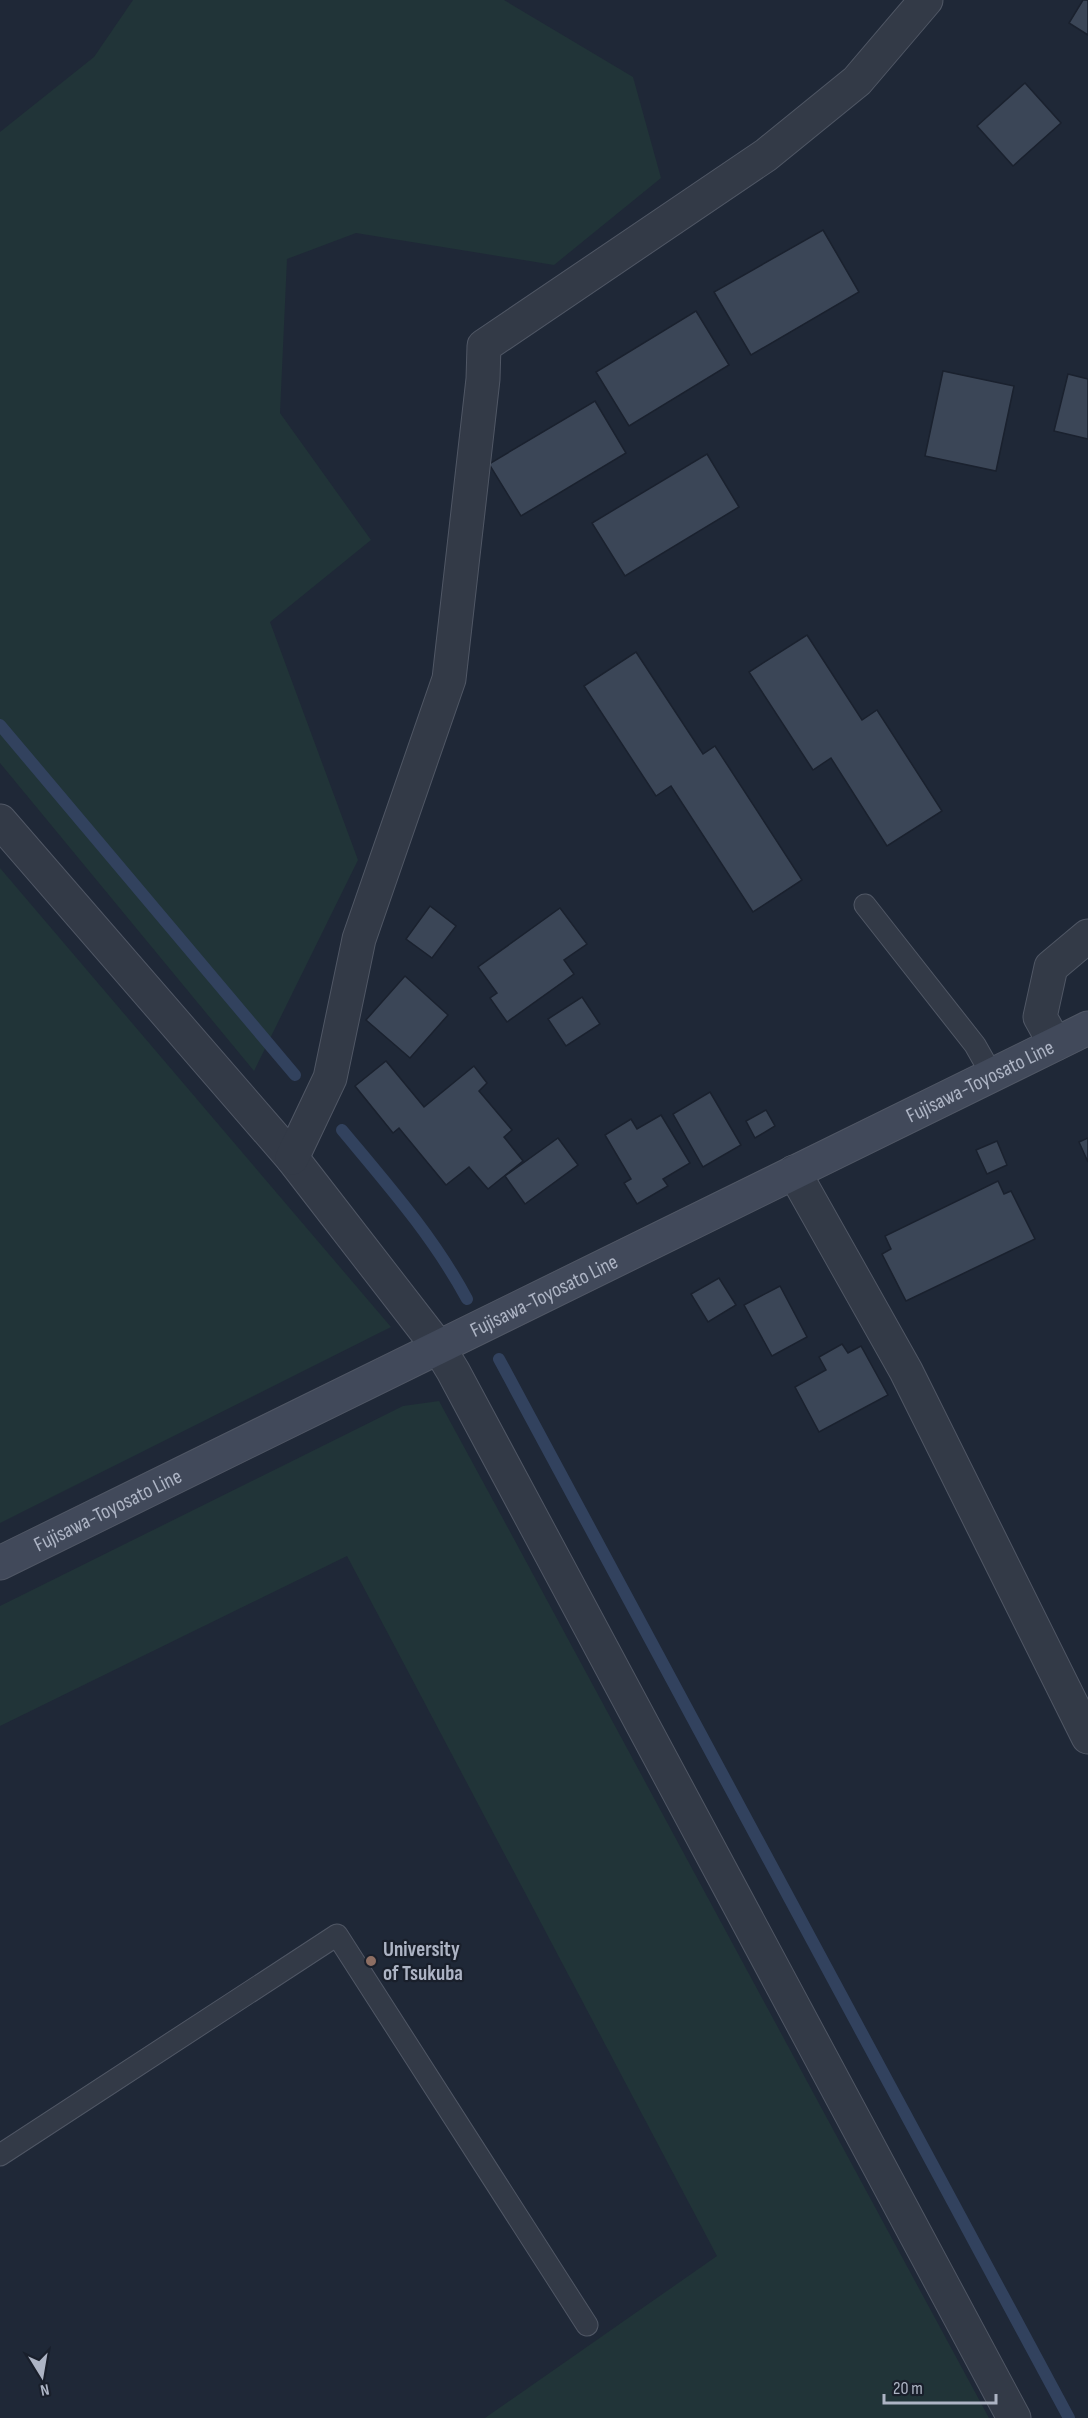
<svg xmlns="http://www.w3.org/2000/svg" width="1088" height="2418" font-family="'Sofia Sans Condensed',sans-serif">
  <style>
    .green { fill: #213438 }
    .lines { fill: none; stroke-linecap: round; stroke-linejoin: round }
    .stream { stroke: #32425e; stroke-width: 12 }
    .building { fill: #3b4657; stroke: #1a212e; stroke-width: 1.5 }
    .lane-casing { stroke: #505765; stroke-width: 23 }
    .street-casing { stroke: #505765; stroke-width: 35 }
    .secondary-casing { stroke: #505765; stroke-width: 35 }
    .lane { stroke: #333a47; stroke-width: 21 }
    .street { stroke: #333a47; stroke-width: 33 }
    .secondary { stroke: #41495a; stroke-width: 33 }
    .education-dot { fill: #8d6e63; stroke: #191f2b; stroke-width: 2 }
    .labels { text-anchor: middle; stroke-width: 4.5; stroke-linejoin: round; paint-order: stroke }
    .street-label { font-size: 21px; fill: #adb4c4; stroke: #191f2b }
    .poi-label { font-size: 21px; font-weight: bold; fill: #adb4c4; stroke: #191f2b; text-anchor: start }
  </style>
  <rect width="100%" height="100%" fill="#1f2837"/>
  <!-- green -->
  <g class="green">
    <path d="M133 0H504L633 77 661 178 554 265 356 233 287 259 280 413 371 540 270 622 358 860 254 1071 0 763V132L94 57Z"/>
    <path d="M0 868 391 1327 0 1523Z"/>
    <path d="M439 1401 495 1504 989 2418H485L717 2256 347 1556 0 1726V1606L403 1406Z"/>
  </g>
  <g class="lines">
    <!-- stream -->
    <g class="stream">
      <path d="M0 725 295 1075"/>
      <path d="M342 1130C387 1184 433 1236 467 1299"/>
      <path d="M499 1359 1069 2418"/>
    </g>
  </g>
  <!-- building -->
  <g class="building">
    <path d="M1083 0H1088V35L1069 23Z"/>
    <path d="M1025 83 1061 123 1013 166 977 126Z"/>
    <path d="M823 230 859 292 751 355 714 292Z"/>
    <path d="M696 311 729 365 629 426 596 372Z"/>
    <path d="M943 371 1014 386 996 471 925 456Z"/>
    <path d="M1068 374 1088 379V439L1054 431Z"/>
    <path d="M595 401 626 453 521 516 489 464Z"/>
    <path d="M707 454 739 507 625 576 592 523Z"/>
    <path d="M807 635 862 720 877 710 942 811 887 846 831 758 813 770 749 672Z"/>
    <path d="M636 652 703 754 715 746 802 880 753 912 671 786 656 796 584 686Z"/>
    <path d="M430 906 456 926 432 958 406 939Z"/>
    <path d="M560 908 587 944 564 960 574 974 507 1022 490 998 497 993 478 967Z"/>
    <path d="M405 976 448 1015 410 1058 366 1020Z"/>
    <path d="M582 997 600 1024 566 1046 548 1019Z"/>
    <path d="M386 1061 424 1107 474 1066 487 1083 479 1091 512 1130 504 1137 523 1161 488 1189 469 1167 446 1185 399 1128 393 1133 355 1086Z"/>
    <path d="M710 1092 741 1145 703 1167 673 1114Z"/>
    <path d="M766 1110 775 1126 755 1138 746 1121Z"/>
    <path d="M661 1115 690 1163 663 1179 668 1186 637 1204 624 1183 631 1179 605 1135 631 1119 637 1129Z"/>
    <path d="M558 1138 578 1165 525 1204 505 1176Z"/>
    <path d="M1088 1138V1162L1079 1142Z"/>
    <path d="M997 1141 1007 1165 987 1174 976 1150Z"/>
    <path d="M998 1181 1004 1194 1011 1191 1035 1239 906 1301 882 1254 891 1249 885 1236Z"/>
    <path d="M719 1278 736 1305 708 1322 691 1294Z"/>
    <path d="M780 1286 807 1337 772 1356 744 1305Z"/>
    <path d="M842 1344 848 1353 861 1346 888 1395 819 1432 795 1387 826 1370 819 1357Z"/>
  </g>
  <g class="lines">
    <!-- lane casing -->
    <g class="lane-casing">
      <g id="lane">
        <path d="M865 905 975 1045 992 1075"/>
        <path d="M0 2155 337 1935 587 2325"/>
      </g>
    </g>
    <!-- street casing -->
    <g class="street-casing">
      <g id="street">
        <path d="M0 821 292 1158 439 1348 453 1371 1014 2418"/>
        <path d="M1055 1044 1040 1017 1051 967 1088 936"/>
        <path d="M292 1158 330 1078 359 939 449 679 483 379 484 346 766 155 857 81 926 0"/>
        <path d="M794 1172 906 1371 1088 1737"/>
      </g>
    </g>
    <!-- secondary casing -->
    <g class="secondary-casing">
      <g id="secondary">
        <path id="s1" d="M0 1563 1088 1028"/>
      </g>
    </g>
    <!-- lane -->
    <use href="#lane" class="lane"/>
    <!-- street -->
    <use href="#street" class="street"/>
    <!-- secondary -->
    <use href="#secondary" class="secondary"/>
  </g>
  <!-- markers -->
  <circle class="education-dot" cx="371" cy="1961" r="6"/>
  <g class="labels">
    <!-- street labels -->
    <g class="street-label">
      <text dy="7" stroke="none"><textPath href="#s1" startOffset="1092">Fujisawa-Toyosato Line</textPath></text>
      <text dy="7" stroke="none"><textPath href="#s1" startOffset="606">Fujisawa-Toyosato Line</textPath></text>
      <text dy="7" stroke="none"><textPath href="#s1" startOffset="120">Fujisawa-Toyosato Line</textPath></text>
    </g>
    <!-- poi labels -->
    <g class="poi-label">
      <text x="383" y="1956">University<tspan x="383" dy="24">of Tsukuba</tspan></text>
    </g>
  </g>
  <!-- north arrow -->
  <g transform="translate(42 2376) rotate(169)" stroke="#191f2b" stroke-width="4.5" paint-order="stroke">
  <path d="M0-4.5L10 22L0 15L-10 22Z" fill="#adb4c4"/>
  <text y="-9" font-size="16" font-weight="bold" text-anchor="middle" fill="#adb4c4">N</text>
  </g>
  <!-- scale -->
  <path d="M884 2394v9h112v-9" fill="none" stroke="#adb4c4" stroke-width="3"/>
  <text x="893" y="2394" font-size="18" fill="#adb4c4" stroke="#191f2b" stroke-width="4.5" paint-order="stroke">20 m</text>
</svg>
